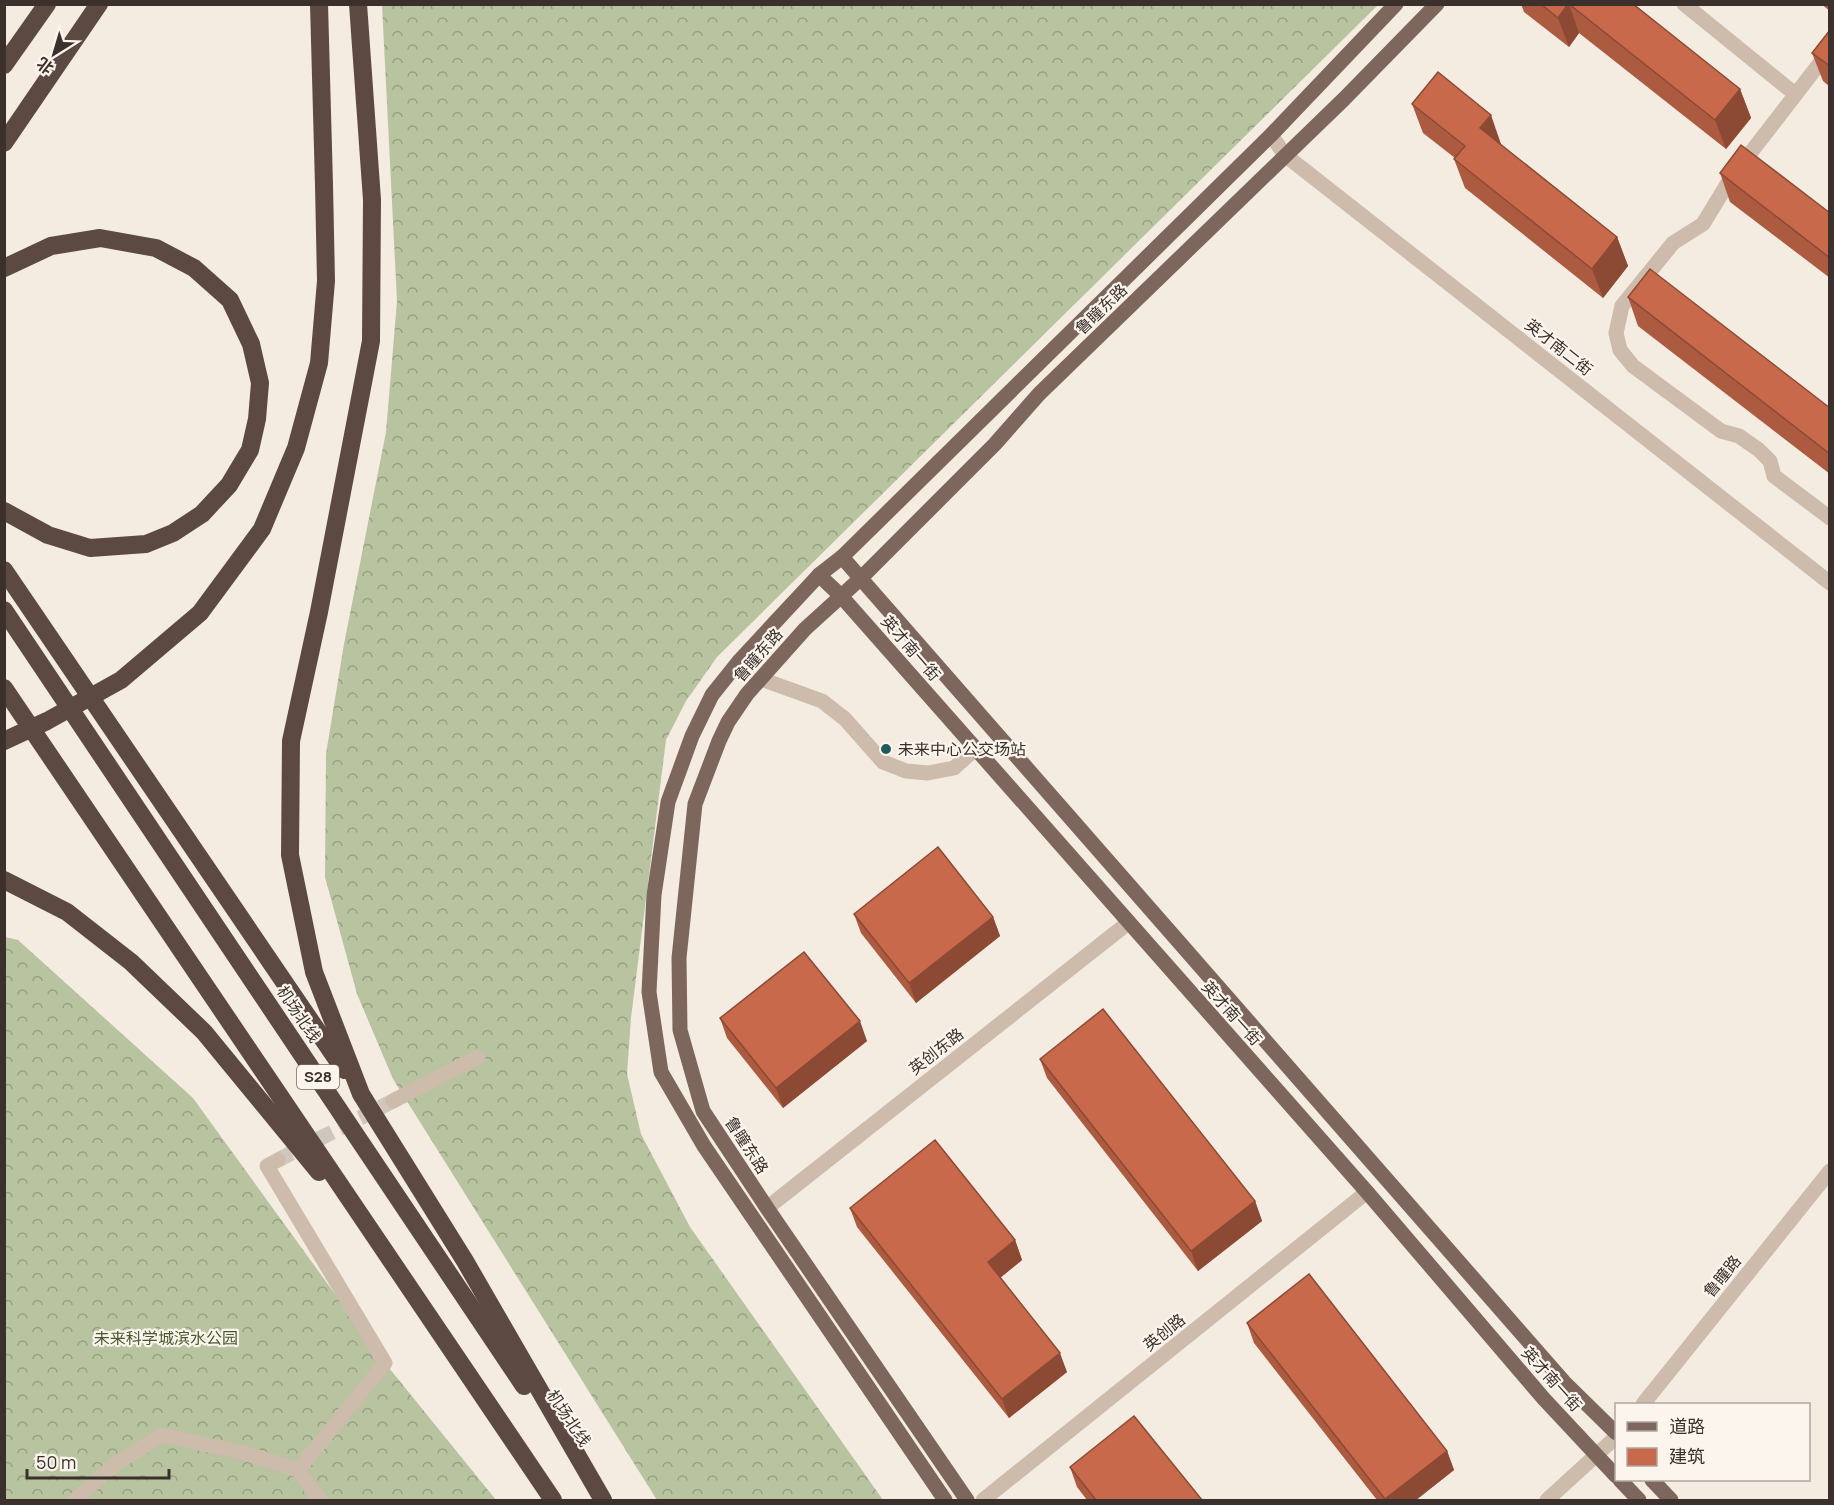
<svg xmlns="http://www.w3.org/2000/svg" width="1834" height="1505" font-family="Manrope,'Noto Sans SC',sans-serif">
  <style>
    .forest { fill: url(#forest-crowns) }
    .lines { fill: none; stroke-linecap: round; stroke-linejoin: round }
    .minor-tunnel { stroke: #cfc6bd; stroke-width: 15; stroke-dasharray: 15 8; stroke-linecap: butt }
    .minor { stroke: #cdbbac; stroke-width: 15 }
    .major { stroke: #7d675c; stroke-width: 15 }
    .highway { stroke: #5c4a42; stroke-width: 18 }
    .highway-bridge { stroke: #5c4a42; stroke-width: 18 }
    .wall { fill: #ac5a40 }
    .shaded-wall { fill: #8c4a34 }
    .building { fill: #c8694b; stroke: #8c4a34; stroke-width: 1.5 }
    .poi-dot { fill: #1f5a5e; stroke: #fbf5ee; stroke-width: 2 }
    .labels { text-anchor: middle; stroke-width: 4.5; stroke-linejoin: round; paint-order: stroke }
    .shield { fill: #fbf5ee; stroke: #756b66; stroke-width: 1.5 }
    .shield-label { font-size: 15px; font-weight: bold; fill: #3b302b }
    .street-label { font-size: 16px; fill: #3b302b; stroke: #fbf5ee }
    .poi-label { font-size: 16px; fill: #3b302b; stroke: #fbf5ee; text-anchor: start }
    .park-label { font-size: 16px; fill: #4a5a2e; stroke: #fbf5ee }
  </style>
  <defs>
    <pattern id="forest-crowns" width="20" height="18" patternUnits="userSpaceOnUse" patternTransform="scale(1.5)"><rect width="20" height="18" fill="#b8c4a0"/><path d="M2 6a3 3 0 1 1 6 0M12 15a3 3 0 1 1 6 0" fill="none" stroke="#97a083"/></pattern>
  </defs>
  <rect width="100%" height="100%" fill="#f4ebe1"/>
  <!-- forest -->
  <g class="forest">
    <path d="M382 5H1378L717 657 686 701 666 740 631 1018 627 1074 641 1134 690 1227 883 1500H657L393 1079 357 994 325 877 326 754 344 644 386 432 397 301Z"/>
    <path d="M5 937 18 940 193 1098 385 1363 496 1500H5Z"/>
  </g>
  <g class="lines">
    <!-- minor-tunnel -->
    <path class="minor-tunnel" d="M278 1160 393 1101"/>
    <!-- minor -->
    <g class="minor">
      <path d="M1684 4 1795 94"/>
      <path d="M1830 50 1731 178 1703 224 1673 243 1622 306 1616 333 1620 350 1633 366 1721 431 1739 436 1759 450 1770 461 1774 476 1830 518"/>
      <path d="M1271 135 1285 155 1830 583"/>
      <path d="M761 679 822 701 845 719 883 762 906 771 928 773 954 768 975 749"/>
      <path d="M393 1101 478 1057"/>
      <path d="M278 1160 267 1166 385 1363 298 1470"/>
      <path d="M767 1208 1128 923"/>
      <path d="M1643 1404 1830 1171"/>
      <path d="M75 1500 114 1465 162 1435 245 1453 298 1470 320 1500"/>
      <path d="M983 1500 1367 1192"/>
      <path d="M1547 1500 1616 1437"/>
    </g>
    <!-- major -->
    <g class="major">
      <path d="M842 557 1564 1382 1616 1433"/>
      <path d="M819 575 841 596 1367 1192 1544 1399 1616 1476"/>
      <path d="M1620 1480 1639 1500"/>
      <path d="M1652 1480 1671 1500"/>
      <path d="M945 1500 704 1146 661 1072 649 992 654 895 668 802 692 736 712 695 740 660 819 575 842 557 1271 135 1396 4"/>
      <path d="M967 1500 767 1208 703 1111 680 1030 679 958 695 804 719 741 728 722 747 694 805 629 860 579 995 444 1039 394 1344 99 1437 4"/>
    </g>
    <!-- highway -->
    <g class="highway">
      <path d="M319 4 324 185"/>
      <path d="M358 4 372 200 371 341 319 612 291 741 290 855 314 972 361 1094 465 1261 603 1500"/>
      <path d="M4 65 47 4"/>
      <path d="M4 143 99 4"/>
      <path d="M4 268 51 246 100 238 156 248 194 268 230 300 251 344 260 383 257 419 250 450 229 485 202 514 173 533 146 544 90 548 48 535 4 511"/>
      <path d="M4 570 344 1070"/>
      <path d="M4 610 524 1386"/>
      <path d="M4 688 553 1500"/>
      <path d="M4 880 67 912 131 962 204 1032 319 1172"/>
    </g>
    <!-- highway-bridge -->
    <path class="highway-bridge" d="M4 741 47 721 121 680 200 613 262 529 296 448 319 363 326 281 324 185"/>
  </g>
  <!-- wall -->
  <g class="wall">
    <path d="M1521 4H1633L1740 89 1751 118 1726 149 1579 33 1569 47 1524 12Z"/>
    <path d="M1821 4H1830V11Z"/>
    <path d="M1830 30V87L1823 81 1812 53Z"/>
    <path d="M1412 104 1501 144H1500L1617 237 1628 266 1603 298 1465 188 1454 159 1455 158 1423 133Z"/>
    <path d="M1720 173 1830 213V278L1730 202Z"/>
    <path d="M1628 297 1830 408V474L1638 326Z"/>
    <path d="M854 914 993 917 1000 936 916 1003 861 933Z"/>
    <path d="M720 1018 867 1041 783 1108 727 1038Z"/>
    <path d="M1040 1059 1255 1201 1262 1221 1198 1271 1047 1078Z"/>
    <path d="M850 1208 1015 1240 1022 1260 1000 1278 1067 1372 1009 1418 857 1227Z"/>
    <path d="M1247 1323 1447 1451 1454 1470 1416 1500H1377L1254 1343Z"/>
    <path d="M1070 1467 1202 1500H1087L1077 1487Z"/>
  </g>
  <!-- shaded-wall -->
  <g class="shaded-wall">
    <path d="M1569 4 1579 33 1569 47 1558 18Z"/>
    <path d="M1740 89 1751 118 1726 149 1715 120Z"/>
    <path d="M1491 115 1501 144 1490 157 1480 128Z"/>
    <path d="M1617 237 1628 266 1603 298 1592 269Z"/>
    <path d="M993 917 1000 936 916 1003 909 983Z"/>
    <path d="M860 1021 867 1041 783 1108 776 1088Z"/>
    <path d="M1255 1201 1262 1221 1198 1271 1191 1251Z"/>
    <path d="M1015 1240 1022 1260 995 1282 988 1262Z"/>
    <path d="M1060 1353 1067 1372 1009 1418 1002 1399Z"/>
    <path d="M1447 1451 1454 1470 1416 1500H1385V1499Z"/>
  </g>
  <!-- building -->
  <g class="building">
    <path d="M1541 4H1568L1558 18Z"/>
    <path d="M1569 4H1633L1740 89 1715 120Z"/>
    <path d="M1830 30V66L1812 53Z"/>
    <path d="M1438 72 1491 115 1480 128 1617 237 1592 269 1454 159 1465 146 1412 104Z"/>
    <path d="M1741 145 1830 213V258L1720 173Z"/>
    <path d="M1650 269 1830 408V454L1628 297Z"/>
    <path d="M938 847 993 917 909 983 854 914Z"/>
    <path d="M804 952 860 1021 776 1088 720 1018Z"/>
    <path d="M1103 1009 1255 1201 1191 1251 1040 1059Z"/>
    <path d="M935 1140 1015 1240 988 1262 1060 1353 1002 1399 850 1208Z"/>
    <path d="M1309 1274 1447 1451 1385 1499 1247 1323Z"/>
    <path d="M1134 1416 1202 1500H1096L1070 1467Z"/>
  </g>
  <!-- markers -->
  <circle class="poi-dot" cx="886" cy="749" r="6"/>
  <g class="labels">
    <!-- shield labels -->
    <rect class="shield" x="297" y="1065" width="42" height="24" rx="4.5"/>
    <g class="shield-label">
      <text x="318" y="1082">S28</text>
    </g>
    <!-- street labels -->
    <g class="street-label">
      <text transform="translate(1101 309) rotate(-44)" y="6">鲁瞳东路</text>
      <text transform="translate(1559 347) rotate(38)" y="6">英才南二街</text>
      <text transform="translate(911 648) rotate(49)" y="6">英才南一街</text>
      <text transform="translate(758 655) rotate(-49)" y="6">鲁瞳东路</text>
      <text transform="translate(1232 1013) rotate(48)" y="6">英才南一街</text>
      <text transform="translate(299 1014) rotate(56)" y="6">机场北线</text>
      <text transform="translate(936 1051) rotate(-38)" y="6">英创东路</text>
      <text transform="translate(747 1145) rotate(57)" y="6">鲁瞳东路</text>
      <text transform="translate(1722 1276) rotate(-51)" y="6">鲁瞳路</text>
      <text transform="translate(1164 1332) rotate(-39)" y="6">英创路</text>
      <text transform="translate(1552 1379) rotate(48)" y="6">英才南一街</text>
      <text transform="translate(569 1418) rotate(56)" y="6">机场北线</text>
    </g>
    <!-- poi labels -->
    <g class="poi-label">
      <text x="898" y="755">未来中心公交场站</text>
    </g>
    <!-- park labels -->
    <g class="park-label">
      <text x="166" y="1344">未来科学城滨水公园</text>
    </g>
  </g>
  <!-- border -->
  <rect width="1834" height="1505" fill="none" stroke="#3b302b" stroke-width="12"/>
  <!-- legend -->
  <rect x="1615" y="1403" width="195" height="78" fill="#fbf5ee" stroke="#aea6a0" stroke-width="1.5"/>
  <rect x="1627" y="1422" width="30" height="9" fill="#7d675c" stroke="#aea6a0" stroke-width="1.5"/>
  <text x="1669" y="1433" font-size="18" fill="#3b302b">道路</text>
  <rect x="1627" y="1448" width="30" height="18" fill="#c8694b" stroke="#aea6a0" stroke-width="1.5"/>
  <text x="1669" y="1463" font-size="18" fill="#3b302b">建筑</text>
  <!-- north arrow -->
  <g transform="translate(54 54) rotate(217)" stroke="#fbf5ee" stroke-width="4.5" paint-order="stroke">
  <path d="M0-4.5L10 22L0 15L-10 22Z" fill="#3b302b"/>
  <text y="-9" font-size="16" font-weight="bold" text-anchor="middle" fill="#3b302b">北</text>
  </g>
  <!-- scale -->
  <path d="M27 1469v9h142v-9" fill="none" stroke="#3b302b" stroke-width="3"/>
  <text x="36" y="1469" font-size="18" fill="#3b302b" stroke="#fbf5ee" stroke-width="4.5" paint-order="stroke">50 m</text>
</svg>
